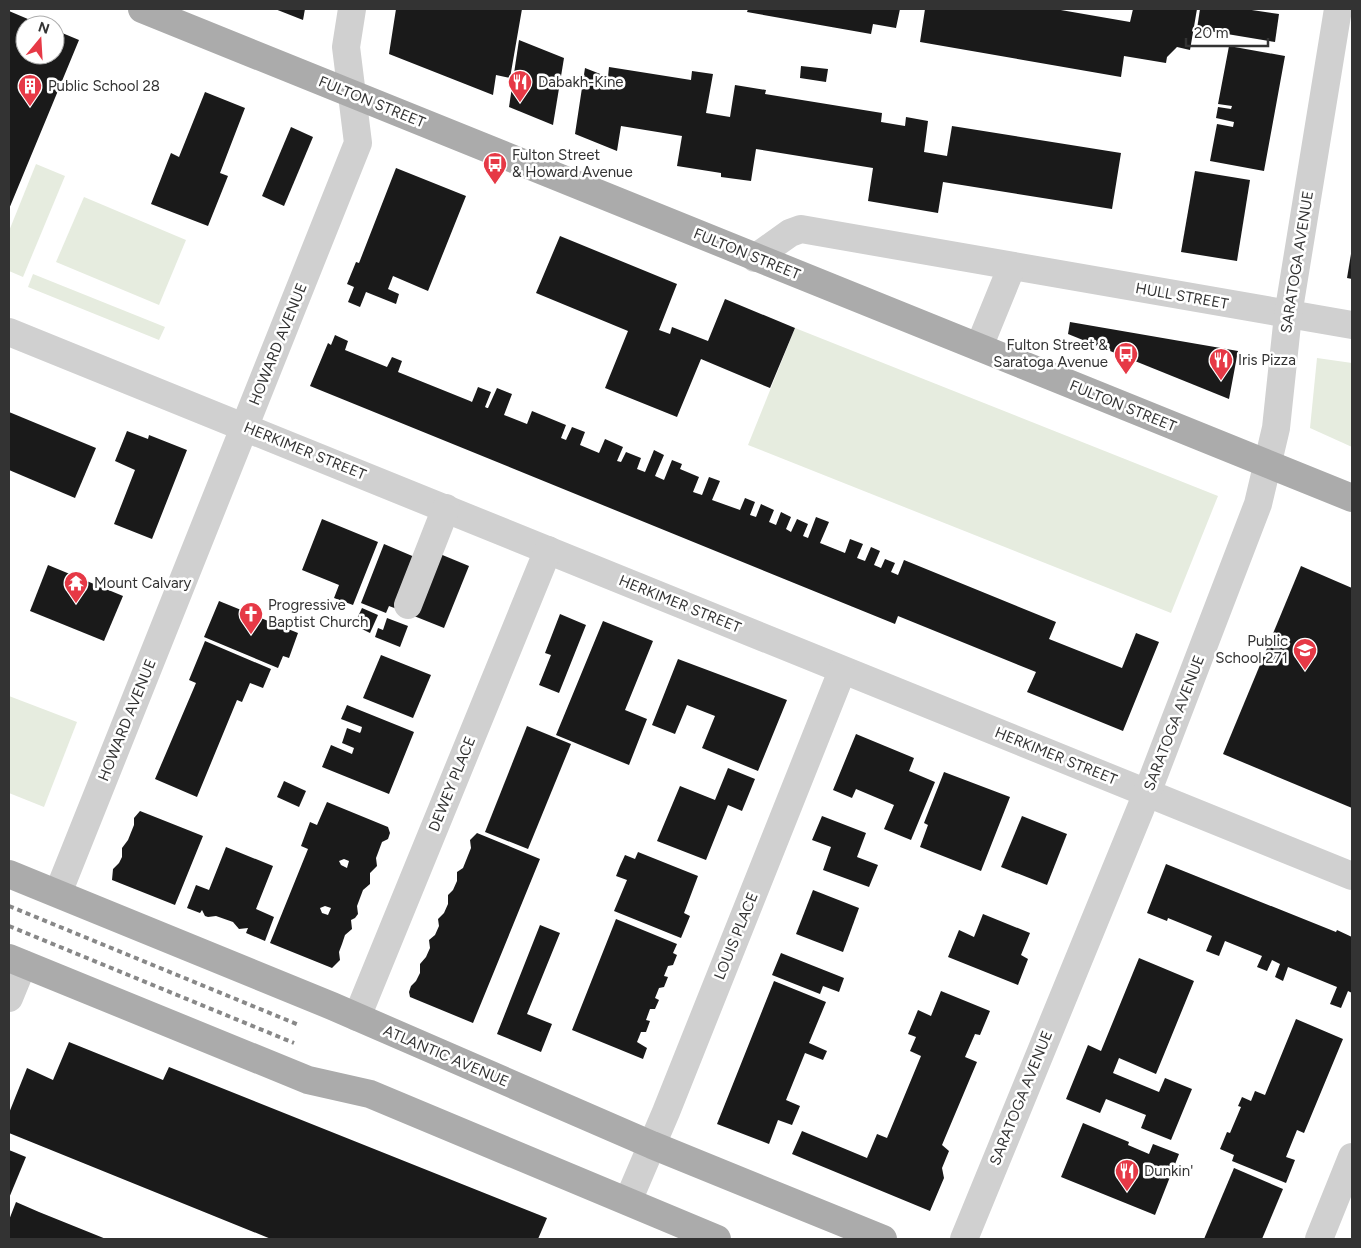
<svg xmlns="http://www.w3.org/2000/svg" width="1361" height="1248" font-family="Figtree,sans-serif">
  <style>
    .green { fill: #e6ecdf }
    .building { fill: #1a1a1a; fill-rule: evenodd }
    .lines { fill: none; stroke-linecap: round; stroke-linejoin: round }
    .minor { stroke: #d0d0d0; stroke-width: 28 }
    .major { stroke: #ababab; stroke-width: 28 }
    .rail { stroke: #888; stroke-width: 4; stroke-dasharray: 5 4; stroke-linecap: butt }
    .labels { text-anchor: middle; stroke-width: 5; stroke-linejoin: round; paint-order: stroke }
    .poi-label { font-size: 15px; fill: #333; stroke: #fff; text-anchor: start }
    .street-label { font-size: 15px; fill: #333; stroke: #fff }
  </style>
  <rect width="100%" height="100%" fill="#fff"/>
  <!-- green -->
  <g class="green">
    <path d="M36 164 65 176 23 277 9 271V231Z"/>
    <path d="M84 197 186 240 159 305 56 262Z"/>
    <path d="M33 274 165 327 159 340 28 287Z"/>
    <path d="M795 328 1218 496 1171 613 748 445Z"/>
    <path d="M1317 358 1352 363V447L1310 428Z"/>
    <path d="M9 696 77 722 44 807 9 793Z"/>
  </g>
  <!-- building -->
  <g class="building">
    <path d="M275 9H305L303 20Z"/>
    <path d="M396 9H522L510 78 496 75 493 95 389 54Z"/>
    <path d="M748 9H900L896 28 873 24 871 34 747 12Z"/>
    <path d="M925 9H1055L1130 22 1133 9H1197L1190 50 1177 47 1167 57 1166 63 1124 56 1121 77 920 42Z"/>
    <path d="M1200 9H1245L1279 14 1275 42 1197 29Z"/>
    <path d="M9 11 42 25H25V55H55V30L79 40 9 209Z"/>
    <path d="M519 40 564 58 553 125 509 107Z"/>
    <path d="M1229 46 1285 56 1264 171 1210 161 1217 124 1233 127 1234 122 1216 118 1218 107 1231 109 1232 106 1218 104Z"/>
    <path d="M801 66 828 69 826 82 800 78Z"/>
    <path d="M609 67 691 80 692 71 713 74 706 113 730 117 735 85 766 90 765 94 882 113 881 122 905 126 906 117 928 121 924 152 947 156 952 126 1121 153 1112 209 943 182 938 213 868 201 873 168 756 149 751 181 721 177V173L677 166 682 136 621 126 617 151 575 134 585 68 608 77Z"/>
    <path d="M205 92 245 108 220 173 228 176 208 226 151 204 171 153 179 157Z"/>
    <path d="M291 127 313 137 284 206 262 196Z"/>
    <path d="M396 168 466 196 428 291 393 276 388 289 399 294 396 304 366 292 360 307 348 302 354 287 347 284 356 262 359 263Z"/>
    <path d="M1195 171 1250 180 1237 261 1181 252Z"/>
    <path d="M560 236 677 284 659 330 670 334 672 327 708 341 725 299 795 328 770 388 701 359 677 417 605 388 628 331 536 293Z"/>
    <path d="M1351 254H1352V279L1347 278Z"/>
    <path d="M1070 322 1238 351 1229 399 1068 334Z"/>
    <path d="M335 335 348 341 345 350 387 367 392 357 402 361 398 372 470 401 472 402 478 387 491 392 485 407 487 408H488L497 388 512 394 504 415 527 424 532 411 566 425 561 438 566 440 572 427 585 432 580 445 599 453 605 439 623 447 617 461 621 462 626 452 641 458 637 469 645 472 654 450 664 455 655 476 664 480 672 460 682 464 680 469 699 477 693 492 702 495 709 477 720 481 712 500 740 510 745 498 755 502 750 515 756 517 761 504 774 510 769 522 776 525 781 512 791 517 786 529 791 532 797 519 808 524 803 536 808 538 816 517 829 522 820 543 845 553 850 539 863 544 857 558 865 561 871 547 880 551 874 565 881 568 885 559 895 563 891 572 898 575 904 560 1056 622 1049 639 1122 668 1136 633 1159 642 1123 731 1027 692 1036 672 898 616 895 624 310 386 328 343 331 345Z"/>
    <path d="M9 412 96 448 75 498 9 470Z"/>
    <path d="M127 431 148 439 149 435 187 450 152 539 114 524 135 470 115 461Z"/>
    <path d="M322 519 378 542 353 605 334 598 339 585 302 570Z"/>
    <path d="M384 544 417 558 397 609 389 606 386 613 361 603Z"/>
    <path d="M440 554 469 566 444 628 414 616Z"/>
    <path d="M48 565 123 596 104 641 30 611Z"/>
    <path d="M1301 566 1352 588V808L1223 754Z"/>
    <path d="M219 601 298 633 289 658 283 656 278 668 204 637Z"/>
    <path d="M362 608 378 615 370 633 354 625Z"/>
    <path d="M560 614 586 625 559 693 539 685 551 655 545 653Z"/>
    <path d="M387 618 408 626 400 647 375 637 378 628 383 630Z"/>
    <path d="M603 621 653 641 625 710 647 719 629 765 556 735Z"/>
    <path d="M205 641 271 669 263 688 250 683 242 702 237 700 197 797 155 779 196 683 189 680Z"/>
    <path d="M381 655 431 675 413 718 363 698Z"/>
    <path d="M678 659 787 700 758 771 702 748 715 716 687 705 675 734 652 725Z"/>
    <path d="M347 705 414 732 389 794 322 767 331 745 352 754 354 748 342 743 347 728 360 733 361 731 362 727 341 719Z"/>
    <path d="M527 726 571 744 528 849 485 832Z"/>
    <path d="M856 734 914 758 909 771 935 782 911 840 884 829 894 805 856 789 852 798 833 790Z"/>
    <path d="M728 768 755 779 742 811 728 805 706 860 657 841 680 786 715 800Z"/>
    <path d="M944 772 1010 797 981 871 920 847 928 825 924 823Z"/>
    <path d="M284 781 306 791 299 807 277 797Z"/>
    <path d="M327 802 388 827 390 833 388 839 382 842 376 858 377 866 370 873V884L363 890 357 906 358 914 355 918 351 920 352 929 345 935 342 944 339 952 340 960 332 968 270 943 308 849 301 846 310 822 317 825ZM344 859 349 861 347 868 341 865 339 861ZM325 906 331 908 328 915 322 913 320 908Z"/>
    <path d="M140 811 203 836 175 905 112 880 113 869 119 863 122 857V848L128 840 134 825V818Z"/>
    <path d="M822 816 866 833 857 857 878 865 869 887 823 870 831 847 812 840Z"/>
    <path d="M1022 816 1067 834 1047 885 1001 867Z"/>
    <path d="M477 833 540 859 473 1023 410 997 409 992 411 986 416 981 420 973V964L426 957 430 948 429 940 435 935 439 926 438 919 444 913 448 904V895L453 890 457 881V872L463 868 471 848 470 840Z"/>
    <path d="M226 847 273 866 256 909 274 917 265 941 246 933 248 928 239 929 233 922 216 916 208 917 205 916 202 910 200 913 187 908 196 885 209 890Z"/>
    <path d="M638 852 698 876 684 913 690 916 681 938 614 911 627 880 616 876 620 866 625 855 635 859Z"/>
    <path d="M1166 864 1336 932 1337 930 1352 937V993L1348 991 1341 1008 1330 1004 1337 987 1288 967 1283 981 1275 977 1280 964 1272 960 1267 971 1257 967 1262 956 1225 941 1219 956 1206 951 1212 936 1168 918 1167 921 1147 913Z"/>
    <path d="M813 890 859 908 843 952 796 934Z"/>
    <path d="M983 914 1030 933 1021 955 1028 959 1018 985 948 957 959 930 974 937Z"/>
    <path d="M616 919 677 944 673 953 677 955 673 965 668 966 664 976 668 977 664 987 659 988 655 998 659 1000 655 1009H650L646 1020 650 1021 646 1032H641L637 1042 647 1048 643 1059 572 1030Z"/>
    <path d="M540 925 560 933 527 1014 552 1024 541 1052 497 1034Z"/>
    <path d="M781 953 844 978 839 992 823 986 820 994 772 975Z"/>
    <path d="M1139 958 1194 981 1156 1074 1119 1058 1113 1073 1159 1092 1165 1078 1192 1089 1171 1140 1141 1128 1146 1115 1106 1099 1100 1113 1066 1099 1088 1045 1101 1051Z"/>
    <path d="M774 981 826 1002 809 1043 827 1051 823 1060 805 1053 786 1100 800 1106 792 1125 778 1120 769 1144 717 1124Z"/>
    <path d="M941 991 990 1011 980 1035 975 1034 965 1057 977 1062 942 1145 949 1151 942 1168 944 1178 930 1211 792 1154 802 1131 867 1158 877 1134 887 1138 921 1056 910 1051 916 1037 908 1034 918 1010 931 1016Z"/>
    <path d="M1296 1019 1343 1039 1304 1133 1297 1130 1286 1157 1295 1160 1286 1183 1232 1161 1234 1155 1220 1149 1227 1132 1230 1133 1241 1107 1238 1106 1242 1097 1251 1101 1255 1091 1265 1095Z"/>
    <path d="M69 1042 163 1080 169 1067 547 1218 538 1239H271L9 1133V1113L27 1068 53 1080Z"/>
    <path d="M1083 1123 1129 1142 1128 1145 1149 1154 1153 1144 1179 1154 1155 1215 1061 1177Z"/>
    <path d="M9 1150 26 1157 9 1198Z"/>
    <path d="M1234 1168 1283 1189 1262 1239H1204Z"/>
    <path d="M16 1202 39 1212 106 1239H9V1220Z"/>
  </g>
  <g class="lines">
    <!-- minor -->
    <g class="minor">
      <path d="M755 258 790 233 801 229 1352 325"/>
      <path d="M9 332 1352 876"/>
      <path d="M979 347 1012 266"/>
      <path d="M408 605 446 508"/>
      <path d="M58 893 358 143 346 47 352 9"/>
      <path d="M9 998 23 964"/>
      <path d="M357 1017 548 550"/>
      <path d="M628 1201 666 1112 842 671"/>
      <path d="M964 1239 1147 793 1258 504 1276 428 1288 315 1338 9"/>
      <path d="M1319 1239 1352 1157"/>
    </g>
    <!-- major -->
    <g class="major">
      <path d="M142 9 1352 498"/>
      <path d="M9 874 332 1006 652 1145 883 1239"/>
      <path d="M9 958 308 1080 370 1094 717 1239"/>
    </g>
    <!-- rail -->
    <g class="rail">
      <path d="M9 906 299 1025"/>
      <path d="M9 926 294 1043"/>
    </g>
  </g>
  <!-- icons -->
  <defs>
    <g id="restaurant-pin" transform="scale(1.25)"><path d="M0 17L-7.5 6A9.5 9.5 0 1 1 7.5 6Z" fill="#e63946" stroke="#fff"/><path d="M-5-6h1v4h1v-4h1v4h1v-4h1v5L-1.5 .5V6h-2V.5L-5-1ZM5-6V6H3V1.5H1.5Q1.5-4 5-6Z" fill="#fff"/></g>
    <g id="building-pin" transform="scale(1.25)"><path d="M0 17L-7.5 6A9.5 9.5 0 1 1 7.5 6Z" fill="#e63946" stroke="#fff"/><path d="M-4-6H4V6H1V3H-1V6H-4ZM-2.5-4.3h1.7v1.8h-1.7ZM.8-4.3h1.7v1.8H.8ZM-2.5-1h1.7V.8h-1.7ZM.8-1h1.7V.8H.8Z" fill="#fff"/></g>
    <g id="bus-pin" transform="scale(1.25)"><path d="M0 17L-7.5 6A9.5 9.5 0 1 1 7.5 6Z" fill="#e63946" stroke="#fff"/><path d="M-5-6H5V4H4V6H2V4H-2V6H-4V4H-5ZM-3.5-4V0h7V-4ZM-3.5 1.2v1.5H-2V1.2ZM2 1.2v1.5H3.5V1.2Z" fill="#fff"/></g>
    <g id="temple-pin" transform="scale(1.25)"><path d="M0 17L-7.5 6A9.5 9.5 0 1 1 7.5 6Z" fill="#e63946" stroke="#fff"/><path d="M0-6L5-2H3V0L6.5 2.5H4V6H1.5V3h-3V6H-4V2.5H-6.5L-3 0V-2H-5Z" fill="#fff"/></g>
    <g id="church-pin" transform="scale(1.25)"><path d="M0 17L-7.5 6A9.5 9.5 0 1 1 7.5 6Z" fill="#e63946" stroke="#fff"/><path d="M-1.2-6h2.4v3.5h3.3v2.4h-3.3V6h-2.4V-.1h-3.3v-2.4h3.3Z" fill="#fff"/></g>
    <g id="school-pin" transform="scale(1.25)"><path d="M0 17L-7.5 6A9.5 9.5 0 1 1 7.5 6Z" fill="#e63946" stroke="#fff"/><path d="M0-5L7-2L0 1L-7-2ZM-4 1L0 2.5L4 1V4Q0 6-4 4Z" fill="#fff"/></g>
  </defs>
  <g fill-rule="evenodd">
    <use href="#restaurant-pin" x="520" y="82"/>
    <use href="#building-pin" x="30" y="86"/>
    <use href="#bus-pin" x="495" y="164"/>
    <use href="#bus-pin" x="1126" y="354"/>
    <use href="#restaurant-pin" x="1221" y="360"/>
    <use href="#temple-pin" x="76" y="583"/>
    <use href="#church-pin" x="251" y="614"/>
    <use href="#school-pin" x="1305" y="650"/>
    <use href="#restaurant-pin" x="1127" y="1171"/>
  </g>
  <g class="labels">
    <!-- poi labels -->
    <g class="poi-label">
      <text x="538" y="87">Dabakh-Kine</text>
      <text x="48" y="91">Public School 28</text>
      <text x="512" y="160">Fulton Street<tspan x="512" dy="17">&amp; Howard Avenue</tspan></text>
      <text x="1108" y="350" text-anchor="end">Fulton Street &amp;<tspan x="1108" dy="17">Saratoga Avenue</tspan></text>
      <text x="1238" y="365">Iris Pizza</text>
      <text x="94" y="588">Mount Calvary</text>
      <text x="268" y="610">Progressive<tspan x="268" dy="17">Baptist Church</tspan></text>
      <text x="1288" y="646" text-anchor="end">Public<tspan x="1288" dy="17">School 271</tspan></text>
      <text x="1144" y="1176">Dunkin'</text>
    </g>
    <!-- street labels -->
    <g class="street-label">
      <text transform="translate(372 102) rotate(22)" y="5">FULTON STREET</text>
      <text transform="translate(747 254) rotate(22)" y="5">FULTON STREET</text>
      <text transform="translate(1297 262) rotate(-81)" y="5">SARATOGA AVENUE</text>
      <text transform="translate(1182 296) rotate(10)" y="5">HULL STREET</text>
      <text transform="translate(278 344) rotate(-68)" y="5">HOWARD AVENUE</text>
      <text transform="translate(1123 406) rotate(22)" y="5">FULTON STREET</text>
      <text transform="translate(305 451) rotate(22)" y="5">HERKIMER STREET</text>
      <text transform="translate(680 604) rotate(22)" y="5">HERKIMER STREET</text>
      <text transform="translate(127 720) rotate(-68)" y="5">HOWARD AVENUE</text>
      <text transform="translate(1174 723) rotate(-69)" y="5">SARATOGA AVENUE</text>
      <text transform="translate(1056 756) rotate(22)" y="5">HERKIMER STREET</text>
      <text transform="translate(452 784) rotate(-68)" y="5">DEWEY PLACE</text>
      <text transform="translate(736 936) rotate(-68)" y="5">LOUIS PLACE</text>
      <text transform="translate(446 1056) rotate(23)" y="5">ATLANTIC AVENUE</text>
      <text transform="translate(1021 1098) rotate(-68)" y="5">SARATOGA AVENUE</text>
    </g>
  </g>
  <!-- border -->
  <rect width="1361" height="1248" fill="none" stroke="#333333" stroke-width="20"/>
  <!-- north arrow -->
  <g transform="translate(40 40) rotate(18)"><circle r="24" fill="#ffffff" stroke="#adadad"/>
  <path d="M0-4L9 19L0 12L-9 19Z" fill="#e63946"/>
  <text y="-8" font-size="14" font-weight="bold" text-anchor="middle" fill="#333333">N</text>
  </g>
  <!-- scale -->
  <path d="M1186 38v8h82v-8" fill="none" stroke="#333333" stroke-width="2.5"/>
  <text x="1194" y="38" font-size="15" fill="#333333" stroke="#ffffff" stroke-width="4" paint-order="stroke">20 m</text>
</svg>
